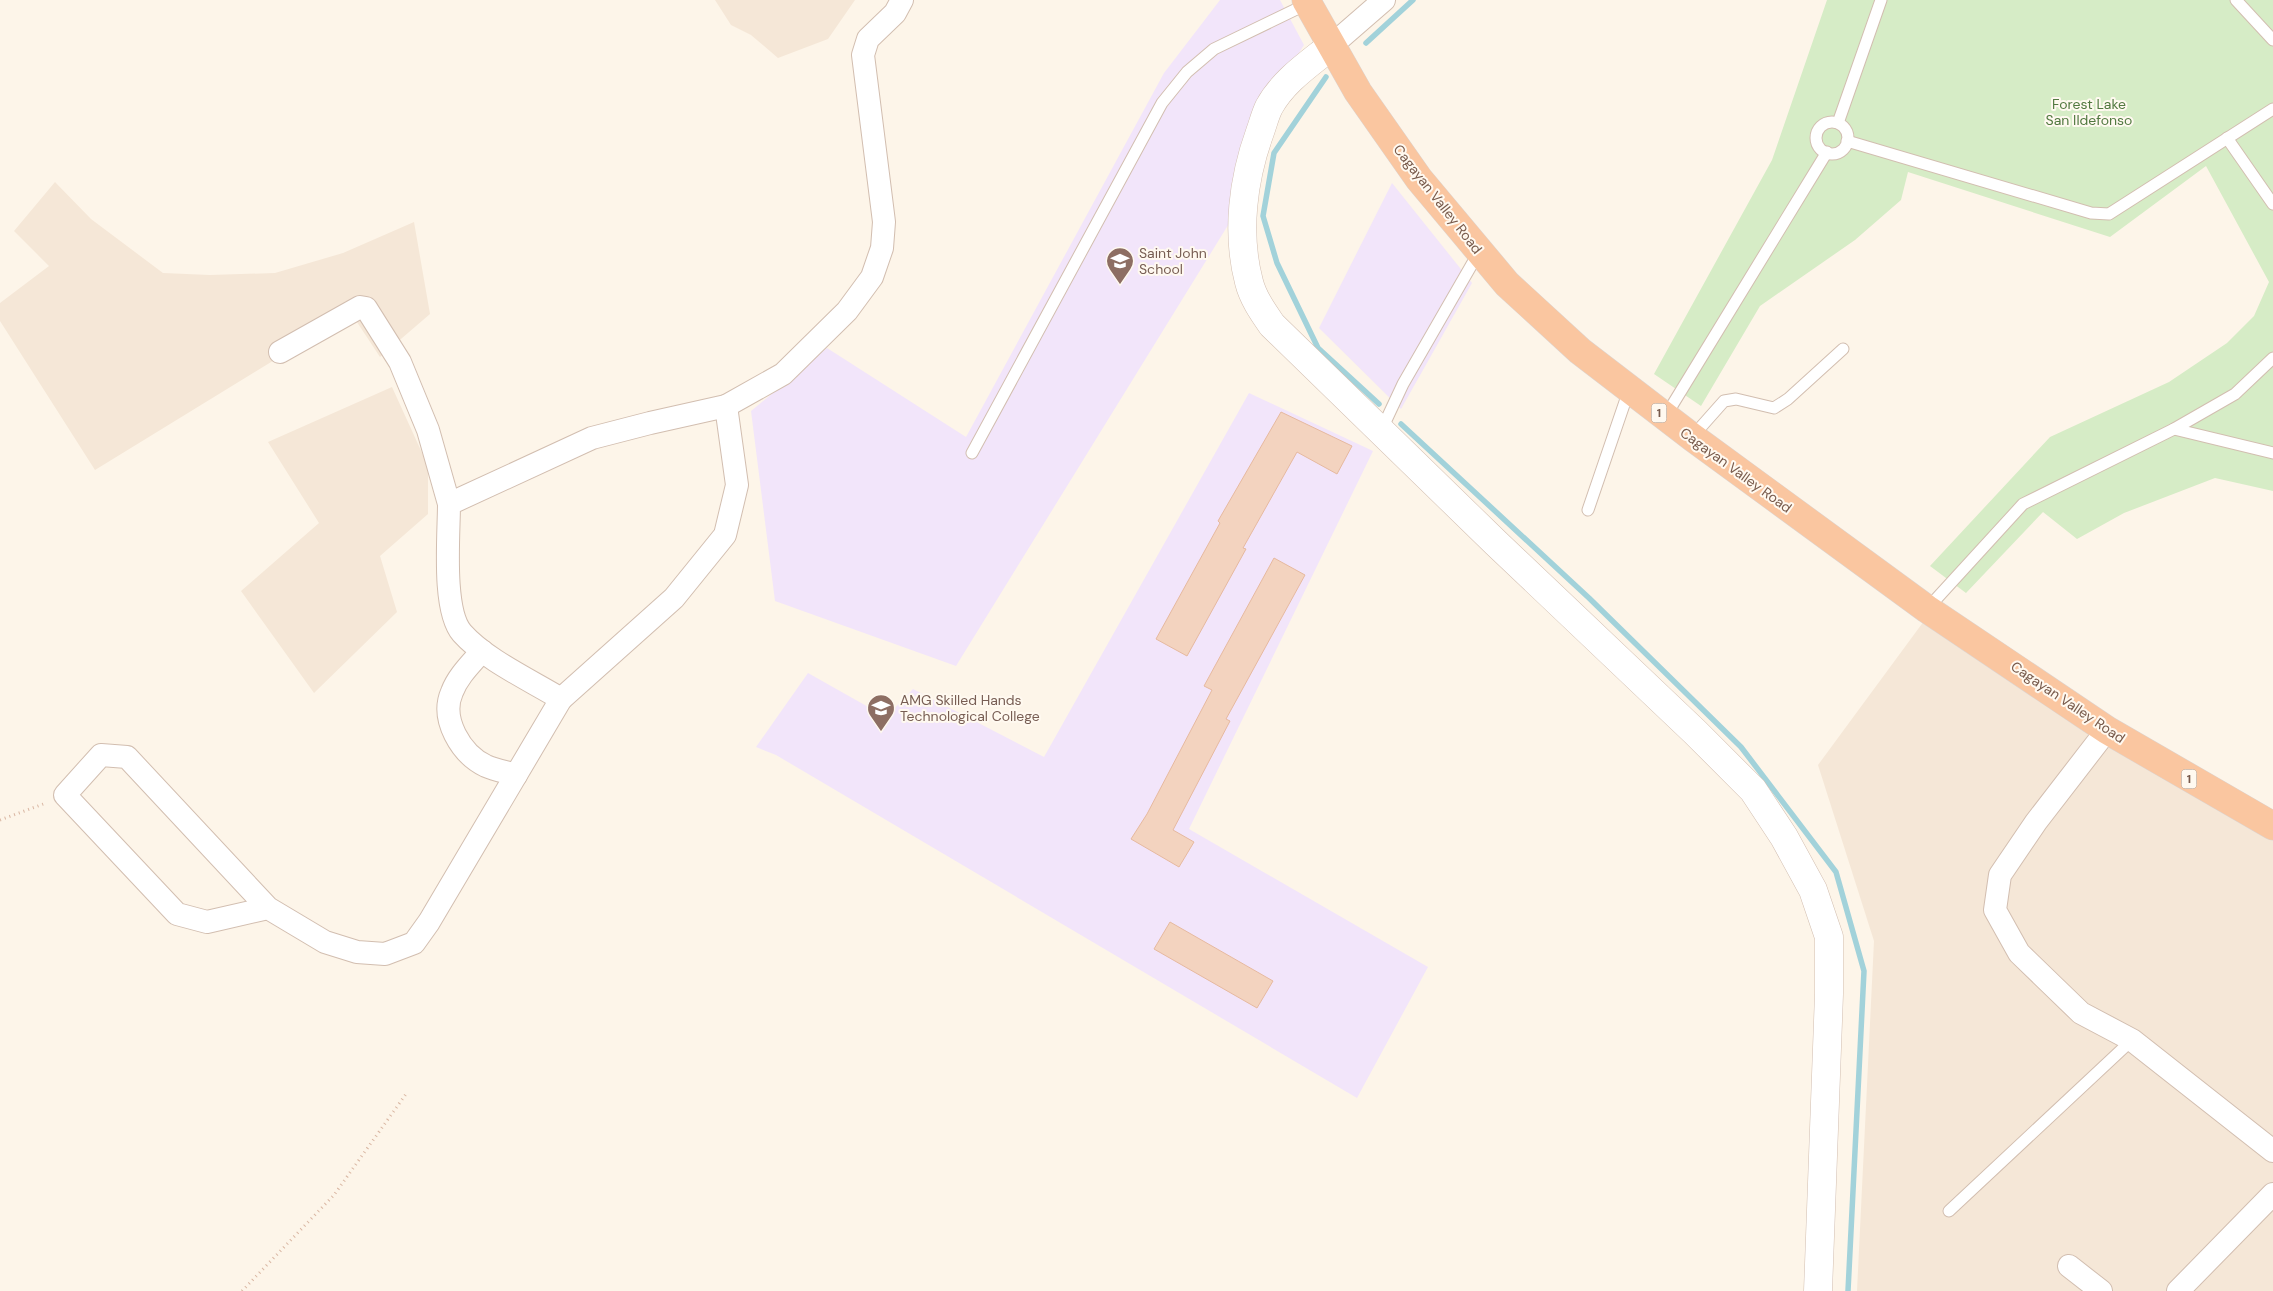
<svg xmlns="http://www.w3.org/2000/svg" width="2273" height="1291" font-family="'DM Sans',sans-serif">
  <style>
    .residential { fill: #f5e7d7 }
    .education { fill: #f2e5fa }
    .green { fill: #d6ecc6 }
    .lines { fill: none; stroke-linecap: round; stroke-linejoin: round }
    .stream { stroke: #a2d2da; stroke-width: 5.5 }
    .building { fill: #f3d3bf; stroke: #e6b99f }
    .service-casing { stroke: #d2beb0; stroke-width: 13 }
    .minor-casing { stroke: #d2beb0; stroke-width: 24 }
    .tertiary-casing { stroke: #d2beb0; stroke-width: 29 }
    .trunk-casing { stroke: #dcd4d0; stroke-width: 29 }
    .path { stroke: #d9b6a2; stroke-width: 3; stroke-dasharray: 1 4; stroke-linecap: butt }
    .service { stroke: #fff; stroke-width: 11 }
    .minor { stroke: #fff; stroke-width: 22 }
    .tertiary { stroke: #fff; stroke-width: 28 }
    .trunk { stroke: #fac6a0; stroke-width: 28 }
    .labels { text-anchor: middle; stroke-width: 4; stroke-linejoin: round; paint-order: stroke }
    .shield { fill: #fff9f0; stroke: #a08a7c; stroke-width: 1 }
    .shield-label { font-size: 12px; font-weight: bold; fill: #785a4b }
    .park-label { font-size: 14px; fill: #527940; stroke: #fff9f0 }
    .street-label { font-size: 14px; fill: #785a4b; stroke: #fff9f0 }
    .education-label { font-size: 14px; fill: #785e54; stroke: #fff9f0; text-anchor: start }
  </style>
  <rect width="100%" height="100%" fill="#fdf5e9"/>
  <!-- residential -->
  <g class="residential">
    <path d="M715 0H855L828 39 778 58 751 35 731 25Z"/>
    <path d="M55 182 91 219 163 273 210 275 275 273 343 253 414 222 430 314 380 357 351 313 95 470 0 321V303L49 266 14 231Z"/>
    <path d="M392 387 428 466V514L380 556 397 612 314 693 241 591 319 523 268 442Z"/>
    <path d="M1924 621 2273 821V1291H1857L1874 941 1818 765Z"/>
  </g>
  <!-- education -->
  <g class="education">
    <path d="M1220 0H1280L1304 45 1274 92 1230 222 956 666 775 601 751 411 827 348 966 437 1164 73Z"/>
    <path d="M1392 183 1472 283 1401 409 1319 328Z"/>
    <path d="M1249 393 1373 451 1189 829 1428 967 1357 1098 776 755 756 747 808 673 886 717 913 689 1044 757Z"/>
  </g>
  <!-- green -->
  <path class="green" d="M1827 0H2273V491L2215 478 2124 513 2077 539 2043 512 1966 593 1930 566 2050 437 2169 382 2227 343 2254 316 2269 282 2206 166 2110 237 1908 172 1901 200 1855 240 1760 306 1701 406 1654 374 1772 160Z"/>
  <g class="lines">
    <!-- stream -->
    <g class="stream">
      <path d="M1366 43 1413 0"/>
      <path d="M1326 77 1274 153 1263 216 1277 263 1318 348 1379 404"/>
      <path d="M1401 424 1589 598 1741 747 1836 872 1864 971 1848 1291"/>
    </g>
  </g>
  <!-- building -->
  <g class="building">
    <path d="M1281 412 1352 446 1337 474 1297 452 1243 548 1246 549 1187 656 1156 639 1220 523 1218 521Z"/>
    <path d="M1274 558 1305 575 1226 719 1230 721 1173 830 1194 842 1179 867 1131 839 1147 814 1212 690 1204 686Z"/>
    <path d="M1170 922 1273 981 1257 1008 1154 949Z"/>
  </g>
  <g class="lines">
    <!-- service casing -->
    <g class="service-casing">
      <g id="service">
        <path d="M2236 0 2273 40"/>
        <circle cx="1832" cy="138" r="16"/>
        <path d="M1838 123 1881 0"/>
        <path d="M2227 138 2273 204"/>
        <path d="M1847 141 2091 213 2109 214 2273 109"/>
        <path d="M1665 417 1827 152"/>
        <path d="M2174 429 2273 453"/>
        <path d="M1381 431 1403 384 1479 252"/>
        <path d="M1692 437 1724 401 1736 399 1774 408 1788 399 1843 349"/>
        <path d="M972 453 1162 103 1187 72 1214 49 1307 4"/>
        <path d="M1588 510 1629 390"/>
        <path d="M1927 609 2023 504 2174 429 2235 394 2273 358"/>
        <path d="M1949 1211 2132 1040"/>
      </g>
    </g>
    <!-- minor casing -->
    <g class="minor-casing">
      <g id="minor">
        <path d="M1331 46 1384 0"/>
        <path d="M280 352 360 307 366 308 400 362 428 430 449 504"/>
        <path d="M482 651C471 664 458 676 452 692 440 719 461 754 486 766 495 770 506 772 516 775"/>
        <path d="M561 699 674 598 725 535 737 485 726 406"/>
        <path d="M2107 730 2036 822 2000 875 1995 910 2019 953 2081 1013 2132 1040 2273 1151"/>
        <path d="M268 908 207 922 177 914 65 795 101 755 127 757 268 908 325 942 357 952 385 954 414 943 429 922 561 699C530 680 486 660 462 633 442 610 449 534 449 504L592 438 650 423 726 406 783 374 847 311 872 277 882 248 884 222 863 55 868 39 895 13 902 0"/>
        <path d="M2069 1266 2101 1291"/>
        <path d="M2178 1291 2273 1194"/>
      </g>
    </g>
    <!-- tertiary casing -->
    <g class="tertiary-casing">
      <path id="tertiary" d="M1331 46C1309 64 1283 81 1269 107 1265 115 1263 124 1260 132 1243 179 1236 233 1249 282 1253 298 1263 312 1272 325L1496 543 1695 732 1753 790 1784 837 1813 890 1829 937V994L1818 1291"/>
    </g>
    <!-- trunk casing -->
    <g class="trunk-casing">
      <path id="trunk" d="M1306 0 1358 92 1419 179 1507 284 1580 351 1692 437 1927 609 2107 730 2273 826"/>
    </g>
    <!-- path -->
    <g class="path">
      <path d="M0 820 46 803"/>
      <path d="M242 1291 334 1195 406 1094"/>
    </g>
    <!-- service -->
    <use href="#service" class="service"/>
    <!-- minor -->
    <use href="#minor" class="minor"/>
    <!-- tertiary -->
    <use href="#tertiary" class="tertiary"/>
    <!-- trunk -->
    <use href="#trunk" class="trunk"/>
  </g>
  <!-- icons -->
  <defs>
    <g id="school-pin" transform="scale(1.4375)"><path d="M0 17L-7.5 6A9.5 9.5 0 1 1 7.5 6Z" fill="#8d6e63" stroke="#fff9f0"/><path d="M0-5L7-2L0 1L-7-2ZM-4 1L0 2.5L4 1V4Q0 6-4 4Z" fill="#fff"/></g>
    <g id="university-pin" transform="scale(1.4375)"><path d="M0 17L-7.5 6A9.5 9.5 0 1 1 7.5 6Z" fill="#8d6e63" stroke="#fff9f0"/><path d="M0-5L7-2L0 1L-7-2ZM-4 1L0 2.5L4 1V4Q0 6-4 4Z" fill="#fff"/></g>
  </defs>
  <g fill-rule="evenodd">
    <use href="#school-pin" x="1120" y="261"/>
    <use href="#university-pin" x="881" y="708"/>
  </g>
  <g class="labels">
    <!-- shield labels -->
    <g class="shield">
      <rect x="1651.5" y="403.5" width="15" height="19" rx="4"/>
      <rect x="2181.5" y="769.5" width="15" height="19" rx="4"/>
    </g>
    <g class="shield-label">
      <text x="1659" y="417">1</text>
      <text x="2189" y="783">1</text>
    </g>
    <!-- park labels -->
    <g class="park-label">
      <text x="2089" y="109">Forest Lake<tspan x="2089" dy="16">San Ildefonso</tspan></text>
    </g>
    <!-- street labels -->
    <g class="street-label">
      <text transform="translate(1438 199) rotate(52)" y="5">Cagayan Valley Road</text>
      <text transform="translate(1736 470) rotate(36)" y="5">Cagayan Valley Road</text>
      <text transform="translate(2068 702) rotate(34)" y="5">Cagayan Valley Road</text>
    </g>
    <!-- education labels -->
    <g class="education-label">
      <text x="1139" y="258">Saint John<tspan x="1139" dy="16">School</tspan></text>
      <text x="900" y="705">AMG Skilled Hands<tspan x="900" dy="16">Technological College</tspan></text>
    </g>
  </g>
</svg>
